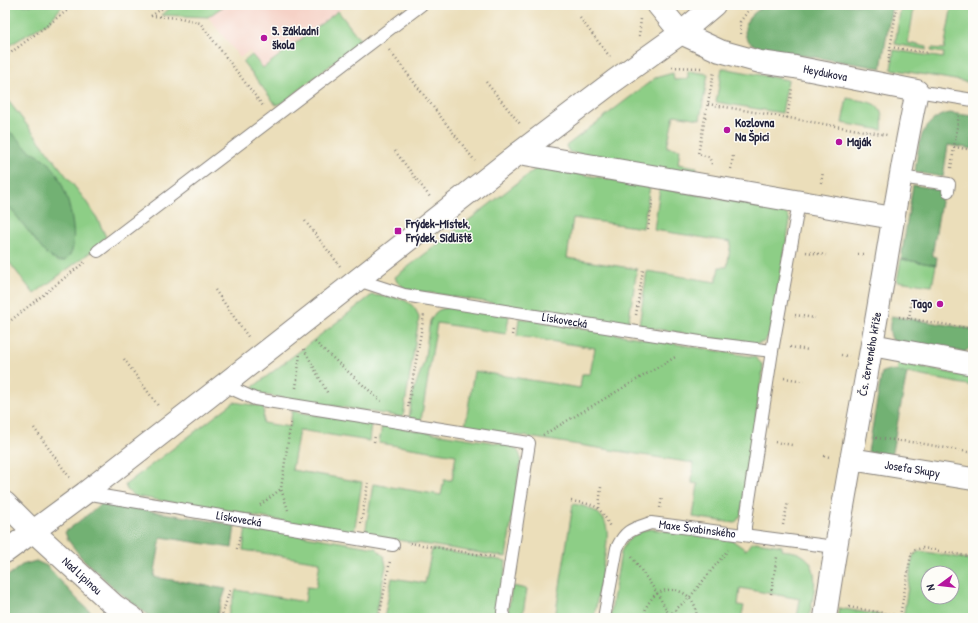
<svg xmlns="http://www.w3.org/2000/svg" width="978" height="623" font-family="'Patrick Hand',sans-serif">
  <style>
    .built { fill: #f6d1c6 }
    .green { fill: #8dce86; stroke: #587860; fill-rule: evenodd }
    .forest { fill: #72b173; stroke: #4a6a57 }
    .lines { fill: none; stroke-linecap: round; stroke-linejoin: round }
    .lane-casing { stroke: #86807a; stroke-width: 14 }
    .street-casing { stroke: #86807a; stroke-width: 24 }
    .secondary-casing { stroke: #86807a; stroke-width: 24 }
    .path { stroke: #86807a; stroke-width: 2.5; stroke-dasharray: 1 3; stroke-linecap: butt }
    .lane { stroke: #fff; stroke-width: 12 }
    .street { stroke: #fff; stroke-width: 22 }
    .secondary { stroke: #fff; stroke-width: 22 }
    .poi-dot { fill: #b5179e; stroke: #fdfcf7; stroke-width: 1.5 }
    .labels { text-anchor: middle; stroke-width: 3; stroke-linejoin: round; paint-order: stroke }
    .poi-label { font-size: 12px; font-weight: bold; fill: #22223b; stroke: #fdfcf7; text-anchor: start }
    .street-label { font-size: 12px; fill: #22223b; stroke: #fdfcf7 }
  </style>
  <rect width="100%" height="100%" fill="#fdfcf7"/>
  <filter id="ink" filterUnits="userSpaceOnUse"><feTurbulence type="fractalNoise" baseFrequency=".025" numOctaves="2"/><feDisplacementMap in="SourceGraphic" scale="8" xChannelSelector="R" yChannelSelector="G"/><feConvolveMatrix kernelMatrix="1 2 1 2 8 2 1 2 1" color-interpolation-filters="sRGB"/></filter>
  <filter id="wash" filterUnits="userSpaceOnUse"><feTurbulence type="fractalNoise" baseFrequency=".012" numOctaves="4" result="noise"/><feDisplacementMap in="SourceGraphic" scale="16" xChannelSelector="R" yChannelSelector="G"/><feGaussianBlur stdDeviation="0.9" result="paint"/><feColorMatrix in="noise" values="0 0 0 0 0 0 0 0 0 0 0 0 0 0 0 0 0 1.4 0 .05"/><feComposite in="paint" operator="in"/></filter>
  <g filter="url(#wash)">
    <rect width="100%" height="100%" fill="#ebdeba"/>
    <!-- built -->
    <path class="built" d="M220 5H346L263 68 249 51 240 58 208 17 222 7Z"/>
    <!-- green -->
    <g class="green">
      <path d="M5 5H63L50 21 5 48Z"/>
      <path d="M175 5H220L222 7 208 17 161 15Z"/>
      <path d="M952 5H973V83L891 69 894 50 943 58 944 53 931 51 932 48 944 49Z"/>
      <path d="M901 6 914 8 908 43 927 47V50L895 44Z"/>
      <path d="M338 11 361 41 284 102 276 105 243 62 252 55 263 68Z"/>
      <path d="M722 68 788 80 782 113 716 102Z"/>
      <path d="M688 71 708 74 700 119 674 115 667 147 680 149 678 164 697 167 695 177 569 152 566 146 655 78 673 73 674 80 688 79Z"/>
      <path d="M5 94 10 103 85 200 97 218 106 237 96 248 34 294 5 257Z"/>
      <path d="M847 98C871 103 885 100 882 130L842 123Z"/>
      <path d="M538 167 650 186 643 228 573 218 567 258 637 269 628 325 406 289 397 282 395 277Z"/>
      <path d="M660 188 782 210 788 216 790 221 771 332 764 342 752 345 639 326 647 271 716 282 719 267H727L731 242 654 230Z"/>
      <path d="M901 259 936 265 932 286 897 281Z"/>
      <path d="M372 295C391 298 413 295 419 318L403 417 259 394 256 392 253 387Z"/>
      <path d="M449 307 509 316 506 334 437 323 421 420 409 418 413 392 424 362 430 321 435 313 439 310Z"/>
      <path d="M519 318 755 357 762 364 763 369 741 515 735 523 693 517 698 484 692 483 693 463 465 427 474 371 580 388 582 374H590L595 348 517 336Z"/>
      <path d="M899 362 973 378V386L897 371Z"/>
      <path d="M234 402 264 407 263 423 290 427 292 411 371 424 369 441 299 430 292 470 362 482 354 533 134 496 127 490 125 485Z"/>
      <path d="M382 425 510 445C516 448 520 452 521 459L506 557 365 535 373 484 441 495 444 480H452L456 455 379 443Z"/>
      <path d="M573 504C615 511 609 533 603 566 600 583 597 601 594 618H555Z"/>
      <path d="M246 526 376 548 384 556 386 566 375 618H227L236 590 305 602 307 587 316 588 320 562 243 550Z"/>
      <path d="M649 529 729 538 746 550 751 543 756 542 782 546V550C787 551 795 551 800 554 824 565 812 599 809 618H797L800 599 740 588 738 605 744 606 741 618H610L621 552C628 537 634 534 649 529Z"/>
      <path d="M432 549 506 561 500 618H384L392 578 425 583Z"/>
      <path d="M920 551 973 560V618H903L913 556 916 553ZM928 573H952V597H928Z"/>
      <path d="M512 586 527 589 523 613 551 618H510L508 612Z"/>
      <path d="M839 608 898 618H837Z"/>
    </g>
    <!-- forest -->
    <g class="forest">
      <path d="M765 5H892L881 68 764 49C754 45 745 43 745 31 744 18 756 12 765 5Z"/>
      <path d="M949 113 973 116V149L948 145 943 177 915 172C919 145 918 121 949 113Z"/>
      <path d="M5 131C14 132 18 140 24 146 33 154 46 158 53 168 66 185 78 230 72 251 71 254 67 258 65 261H57L45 253 5 201Z"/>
      <path d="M913 185 943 190 932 256 937 257 936 265 901 259Z"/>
      <path d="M891 316 973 329V345L965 352 893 341C888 332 890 326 891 316Z"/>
      <path d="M889 370 907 373 891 457 868 452 882 372Z"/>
      <path d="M103 503 235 525 232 548 161 537 154 577 226 589 216 618H152L115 589 81 557 68 540 65 532Z"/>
      <path d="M36 561 47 566 76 598 97 618H5V578L22 565Z"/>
    </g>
  </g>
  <g filter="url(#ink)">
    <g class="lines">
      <!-- lane casing -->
      <g class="lane-casing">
        <g id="lane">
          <path d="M917 91 973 100"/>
          <path d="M900 177 949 184 948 191"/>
          <path d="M98 251 421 5"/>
          <path id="s1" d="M358 280 404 295 700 342 772 351"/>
          <path d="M224 385 255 399 529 443 503 612 505 618"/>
          <path id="s2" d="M85 493 393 545"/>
          <path d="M745 535V526L772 351 799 202"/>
          <path id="s3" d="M604 618 617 548C626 529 633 529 651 523L835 547"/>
        </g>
      </g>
      <!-- street casing -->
      <g class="street-casing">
        <g id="street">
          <path id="s4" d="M658 5 681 33 720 51 760 62 795 67 917 91C899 175 887 260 872 344 856 435 838 526 825 618"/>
          <path d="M519 153 893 218"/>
          <path d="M872 345 973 364"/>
          <path id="s5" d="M851 459 973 479"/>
          <path id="s6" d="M5 503 33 531 115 606 133 618"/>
        </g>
      </g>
      <!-- secondary casing -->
      <g class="secondary-casing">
        <path id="secondary" d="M5 552 85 493 207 398 519 153 614 81 681 33 714 5"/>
      </g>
      <!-- path -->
      <g class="path">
        <path d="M151 16 181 18 200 23 263 106"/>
        <path d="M151 16 167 5"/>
        <path d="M580 18 610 57"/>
        <path d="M741 34 740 22 748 11 756 5"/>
        <path d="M639 36 641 19"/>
        <path d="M890 47 928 53"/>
        <path d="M389 50 475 161"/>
        <path d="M5 57 69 9 71 5"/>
        <path d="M888 63 897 5"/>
        <path d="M672 67 703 68"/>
        <path d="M486 82 521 125"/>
        <path d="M708 104 887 135"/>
        <path d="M787 118 792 89"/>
        <path d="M954 147 973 150"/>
        <path d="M395 151 430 197"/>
        <path d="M712 164 709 157 698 154 714 72"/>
        <path d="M951 168 959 114"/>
        <path d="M731 169 733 156"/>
        <path d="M821 183 823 172"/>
        <path d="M305 221 340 266"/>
        <path d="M648 229 653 197"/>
        <path d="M806 252 826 255"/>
        <path d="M858 254H865"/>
        <path d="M215 290 249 338"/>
        <path d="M636 315 643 270"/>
        <path d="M795 315 815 318"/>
        <path d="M899 317 973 329"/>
        <path d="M909 319 912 298 930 302"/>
        <path d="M5 325 86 261"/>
        <path d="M512 335 513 329"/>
        <path d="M315 342 381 401"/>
        <path d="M790 347 809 350"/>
        <path d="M304 349 328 394"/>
        <path d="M841 355 849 356"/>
        <path d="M124 359 159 407"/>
        <path d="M784 378 804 381"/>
        <path d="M296 388 300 354"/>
        <path d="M408 407 424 315"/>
        <path d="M34 428 70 478"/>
        <path d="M543 435 677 356"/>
        <path d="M876 438 919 443 973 453"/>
        <path d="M374 442 375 435"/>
        <path d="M775 442 792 445"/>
        <path d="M824 456 830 457"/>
        <path d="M571 501C596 505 599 504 610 527"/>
        <path d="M260 505 281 489"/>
        <path d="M599 508 601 487"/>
        <path d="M660 508 662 497"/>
        <path d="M288 510 281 489 291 421"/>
        <path d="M361 523 368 483"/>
        <path d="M783 525 788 502"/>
        <path d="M410 543 494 557"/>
        <path d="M237 549 240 536"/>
        <path d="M632 557 657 593 671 618"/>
        <path d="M771 594 777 557"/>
        <path d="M849 607 900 616 911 555 914 550 923 548 973 557"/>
        <path d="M221 618 230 590"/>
        <path d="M379 618 390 561"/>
        <path d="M646 618C644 612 646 606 650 601 664 579 700 592 696 618"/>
        <path d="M666 618 690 597 728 550"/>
      </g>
      <!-- lane -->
      <use href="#lane" class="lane"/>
      <!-- street -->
      <use href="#street" class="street"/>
      <!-- secondary -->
      <use href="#secondary" class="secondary"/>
    </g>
  </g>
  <!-- markers -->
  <g class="poi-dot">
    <circle cx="264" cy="38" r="4"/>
    <circle cx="727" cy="130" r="4"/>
    <circle cx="839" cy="142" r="4"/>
    <rect x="394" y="227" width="8" height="8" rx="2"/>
    <circle cx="940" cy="304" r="4"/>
  </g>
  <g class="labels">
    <!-- poi labels -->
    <g class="poi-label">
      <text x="272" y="35">5. Základní<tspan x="272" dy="14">škola</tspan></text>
      <text x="735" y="127">Kozlovna<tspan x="735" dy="14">Na Špici</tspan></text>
      <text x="847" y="146">Maják</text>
      <text x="406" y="228">Frýdek-Místek,<tspan x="406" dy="14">Frýdek, Sídliště</tspan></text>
      <text x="932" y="308" text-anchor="end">Tago</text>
    </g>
    <!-- street labels -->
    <g class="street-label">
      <text dy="4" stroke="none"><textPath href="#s4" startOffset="187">Heydukova</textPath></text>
      <text dy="4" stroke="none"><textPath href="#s1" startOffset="211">Lískovecká</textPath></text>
      <text transform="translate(870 354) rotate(-80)" y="4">Čs. červeného kříže</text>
      <text dy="4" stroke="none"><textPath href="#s5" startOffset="62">Josefa Skupy</textPath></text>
      <text dy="4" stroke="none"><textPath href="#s2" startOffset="156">Lískovecká</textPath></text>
      <text dy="4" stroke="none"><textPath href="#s3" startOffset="162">Maxe Švabinského</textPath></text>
      <text dy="4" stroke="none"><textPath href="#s6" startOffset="106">Nad Lipinou</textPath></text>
    </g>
  </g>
  <!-- margin -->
  <rect width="978" height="623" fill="none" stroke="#fdfcf7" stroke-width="20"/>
  <!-- north arrow -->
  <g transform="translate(940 585) rotate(255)"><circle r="19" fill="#fdfcf7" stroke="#a5a5ac"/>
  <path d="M0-3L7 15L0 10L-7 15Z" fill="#b5179e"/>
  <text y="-6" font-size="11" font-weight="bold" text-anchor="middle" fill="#22223b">N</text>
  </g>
</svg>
